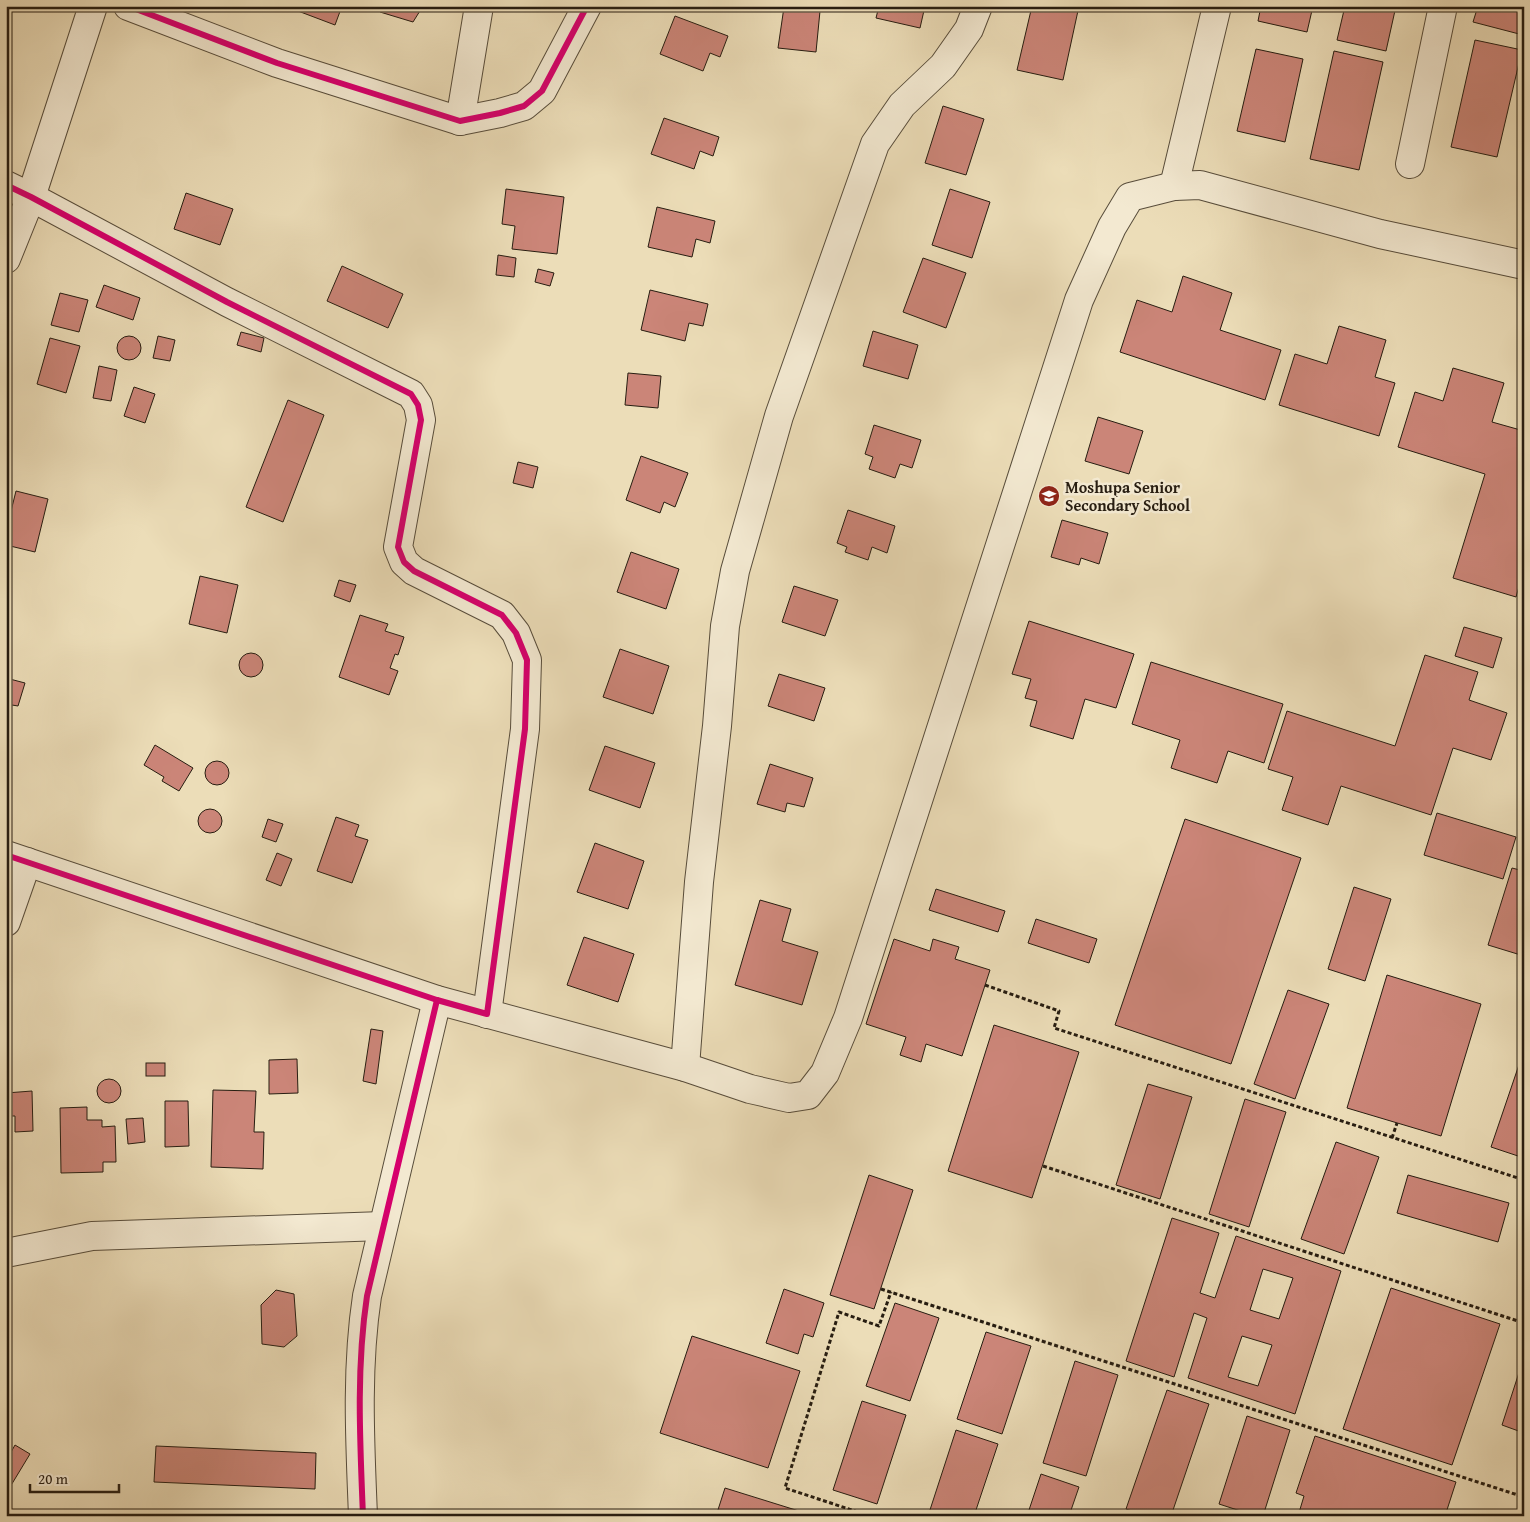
<svg xmlns="http://www.w3.org/2000/svg" width="1530" height="1522" font-family="'Gentium Book Plus',serif">
  <style>
    .building { fill: #cb8578; stroke: #271d11; fill-rule: evenodd }
    .lines { fill: none; stroke-linecap: round; stroke-linejoin: round }
    .minor-casing { stroke: #584d3b; stroke-width: 30 }
    .path { stroke: #271d11; stroke-width: 3; stroke-dasharray: 4 2.5; stroke-linecap: butt }
    .minor { stroke: #f3e9d1; stroke-width: 28 }
    .cycleway-casing { stroke: #f3e9d1; stroke-width: 9 }
    .cycleway { stroke: #d6006c; stroke-width: 6 }
    .labels { text-anchor: middle; stroke-width: 5; stroke-linejoin: round; paint-order: stroke }
    .poi-label { font-size: 16px; font-weight: bold; fill: #271d11; stroke: #f3e9d1; text-anchor: start }
  </style>
  <rect width="100%" height="100%" fill="#ecddb8"/>
  <filter id="stains"><feTurbulence type="fractalNoise" baseFrequency=".004" numOctaves="4"/><feColorMatrix values="0 0 0 0 .2 0 0 0 0 .09 0 0 0 0 .02 0 0 0 .5 -.17"/></filter>
  <radialGradient id="worn" r=".72"><stop offset=".6" stop-color="#630" stop-opacity="0"/><stop offset="1" stop-color="#630" stop-opacity=".3"/></radialGradient>
  <!-- building -->
  <g class="building">
    <path d="M299 6H342L335 25 298 11Z"/>
    <path d="M379 6H423L413 22 380 12Z"/>
    <path d="M879 6H925L920 28 876 18Z"/>
    <path d="M1032 6H1079L1063 80 1017 70Z"/>
    <path d="M1261 6H1313L1307 32 1258 21Z"/>
    <path d="M1345 6H1396L1386 51 1337 40Z"/>
    <path d="M1478 6H1524L1523 35 1473 22Z"/>
    <path d="M784 7 820 11 816 52 778 48Z"/>
    <path d="M675 16 728 36 720 57 710 53 703 71 660 54Z"/>
    <path d="M1475 40 1522 50 1497 157 1451 147Z"/>
    <path d="M1256 49 1303 59 1285 142 1237 131Z"/>
    <path d="M1334 51 1383 62 1359 170 1310 159Z"/>
    <path d="M943 106 984 119 966 175 925 163Z"/>
    <path d="M664 118 719 137 713 156 700 151 694 169 651 154Z"/>
    <path d="M506 189 564 197 557 254 512 249 515 226 502 224Z"/>
    <path d="M950 189 990 202 972 258 932 245Z"/>
    <path d="M186 193 233 209 220 245 174 229Z"/>
    <path d="M657 207 715 221 710 243 696 239 692 257 648 247Z"/>
    <path d="M498 255 516 258 514 277 496 275Z"/>
    <path d="M923 258 966 273 946 328 903 312Z"/>
    <path d="M342 266 403 294 388 328 327 301Z"/>
    <path d="M538 269 554 273 550 286 535 282Z"/>
    <path d="M1183 276 1232 293 1220 330 1281 350 1265 400 1120 352 1137 300 1172 312Z"/>
    <path d="M104 285 140 298 133 320 96 307Z"/>
    <path d="M650 290 708 304 703 326 689 323 685 341 641 330Z"/>
    <path d="M60 293 88 300 79 332 51 325Z"/>
    <path d="M1339 326 1386 340 1375 377 1395 383 1379 436 1279 405 1295 354 1327 364Z"/>
    <path d="M873 331 918 345 908 379 863 366Z"/>
    <path d="M241 332 264 338 261 352 237 345Z"/>
    <path d="M158 336 175 340 170 361 153 358Z"/>
    <circle cx="129" cy="348" r="12"/>
    <path d="M50 338 80 346 66 393 37 384Z"/>
    <path d="M99 366 117 370 111 401 93 398Z"/>
    <path d="M1453 368 1504 383 1492 422 1524 431V577L1522 576 1516 597 1453 578 1485 474 1398 447 1415 392 1443 401Z"/>
    <path d="M628 373 661 376 658 408 625 405Z"/>
    <path d="M134 387 155 394 145 423 124 416Z"/>
    <path d="M288 400 324 415 283 522 246 507Z"/>
    <path d="M1098 417 1143 431 1129 474 1085 461Z"/>
    <path d="M874 425 921 440 912 468 900 464 895 478 869 469 873 457 865 454Z"/>
    <path d="M641 456 688 473 675 507 664 502 660 513 626 500Z"/>
    <path d="M518 462 538 467 533 488 513 483Z"/>
    <path d="M16 491 48 499 35 552 6 545V531Z"/>
    <path d="M848 510 895 526 887 553 872 547 868 560 845 552 847 547 837 543Z"/>
    <path d="M1062 520 1108 533 1099 564 1081 558 1079 565 1051 557Z"/>
    <path d="M631 552 679 569 666 609 617 592Z"/>
    <path d="M200 576 238 585 227 633 189 624Z"/>
    <path d="M339 580 356 585 350 602 334 596Z"/>
    <path d="M794 586 838 600 825 636 782 622Z"/>
    <path d="M360 615 388 624 385 631 404 637 398 655 395 654 390 668 398 671 389 695 339 677Z"/>
    <path d="M1029 621 1134 654 1116 708 1085 699 1073 739 1030 726 1037 701 1025 698 1031 679 1012 674Z"/>
    <path d="M1464 627 1502 638 1493 668 1455 656Z"/>
    <path d="M620 649 669 666 653 714 603 697Z"/>
    <circle cx="251" cy="665" r="12"/>
    <path d="M1425 655 1478 672 1469 700 1507 713 1491 760 1453 748 1431 815 1341 786 1328 825 1282 810 1293 777 1268 769 1287 711 1395 746Z"/>
    <path d="M1151 662 1283 704 1264 763 1228 751 1217 783 1171 768 1180 740 1132 724Z"/>
    <path d="M779 674 825 688 814 721 768 706Z"/>
    <path d="M6 678 25 683 18 706 12 705 7 723Z"/>
    <path d="M155 745 193 768 179 791 162 781 164 777 144 765Z"/>
    <path d="M605 746 655 763 640 808 589 790Z"/>
    <circle cx="217" cy="773" r="12"/>
    <path d="M770 764 813 778 804 807 787 803 785 812 757 804Z"/>
    <circle cx="210" cy="821" r="12"/>
    <path d="M1437 813 1516 837 1503 879 1424 855Z"/>
    <path d="M336 817 359 825 355 836 368 840 352 883 317 871Z"/>
    <path d="M268 819 283 824 276 842 262 837Z"/>
    <path d="M1185 819 1301 858 1231 1064 1115 1025Z"/>
    <path d="M595 843 644 861 628 909 577 892Z"/>
    <path d="M277 853 292 859 281 886 266 880Z"/>
    <path d="M1512 868 1524 871V956L1488 945Z"/>
    <path d="M1354 887 1391 899 1365 981 1328 969Z"/>
    <path d="M936 889 1005 911 998 932 929 910Z"/>
    <path d="M760 900 791 909 782 941 818 952 802 1005 735 985Z"/>
    <path d="M1036 919 1097 939 1089 963 1028 943Z"/>
    <path d="M584 937 634 954 618 1002 567 985Z"/>
    <path d="M894 939 930 951 933 939 959 947 955 959 990 970 962 1056 926 1044 921 1062 900 1055 906 1037 866 1024Z"/>
    <path d="M1387 975 1481 1004 1441 1136 1347 1108Z"/>
    <path d="M1288 990 1329 1004 1295 1099 1254 1084Z"/>
    <path d="M994 1025 1079 1052 1032 1198 948 1171Z"/>
    <path d="M371 1029 383 1031 376 1084 363 1081Z"/>
    <path d="M1524 1050V1158L1491 1147Z"/>
    <path d="M297 1059 298 1093 269 1094V1060Z"/>
    <rect x="146" y="1063" width="19" height="13"/>
    <circle cx="109" cy="1091" r="12"/>
    <path d="M1148 1084 1192 1097 1160 1199 1116 1185Z"/>
    <path d="M213 1090 256 1091 254 1132H264L263 1169 211 1167Z"/>
    <path d="M32 1091 33 1131 15 1132V1116H6V1093Z"/>
    <path d="M1245 1099 1286 1112 1249 1227 1209 1214Z"/>
    <path d="M165 1101H188L189 1146 165 1147Z"/>
    <path d="M87 1107V1120H102V1127L115 1126 116 1162H103V1172L61 1173 60 1108Z"/>
    <path d="M143 1118 145 1142 128 1144 126 1119Z"/>
    <path d="M1336 1142 1379 1157 1344 1254 1301 1239Z"/>
    <path d="M869 1175 913 1190 874 1309 830 1295Z"/>
    <path d="M1408 1175 1509 1203 1498 1242 1397 1213Z"/>
    <path d="M1172 1218 1219 1233 1200 1293 1215 1298 1236 1236 1341 1271 1295 1414 1188 1378 1207 1318 1194 1313 1174 1377 1126 1361ZM1263 1269 1293 1278 1279 1319 1250 1310ZM1242 1336 1272 1345 1258 1386 1228 1377Z"/>
    <path d="M1391 1288 1500 1324 1452 1465 1343 1429Z"/>
    <path d="M784 1289 824 1303 813 1337 804 1334 798 1354 766 1343Z"/>
    <path d="M276 1290 294 1294 297 1336 284 1347 262 1344 261 1305Z"/>
    <path d="M895 1303 939 1318 910 1401 866 1386Z"/>
    <path d="M986 1332 1031 1346 1002 1434 957 1419Z"/>
    <path d="M692 1336 800 1371 768 1468 660 1433Z"/>
    <path d="M1524 1357V1433L1502 1425Z"/>
    <path d="M1075 1361 1118 1375 1086 1476 1043 1463Z"/>
    <path d="M1167 1390 1209 1404 1171 1516H1147L1126 1509Z"/>
    <path d="M862 1401 906 1415 877 1504 833 1490Z"/>
    <path d="M1247 1416 1290 1430 1263 1516H1256L1219 1504Z"/>
    <path d="M956 1430 998 1444 974 1516H928Z"/>
    <path d="M1315 1436 1456 1482 1445 1516H1298L1304 1496 1296 1493Z"/>
    <path d="M15 1445 30 1454 7 1492 6 1461Z"/>
    <path d="M156 1446 316 1453 315 1489 154 1482Z"/>
    <path d="M1041 1474 1079 1487 1069 1516H1027Z"/>
    <path d="M725 1488 815 1516H716Z"/>
  </g>
  <g class="lines">
    <!-- minor casing -->
    <g class="minor-casing">
      <g id="minor">
        <path d="M128 6 277 63 460 121 500 113 524 106 542 91 587 6"/>
        <path d="M460 121 479 6"/>
        <path d="M1410 164 1443 6"/>
        <path d="M6 185 31 197 227 302 411 394 418 405 421 420 398 547 404 562 414 571 502 615 516 633 527 660 525 729 487 1014"/>
        <path d="M1174 186 1217 6"/>
        <path d="M6 259 31 197 93 6"/>
        <path d="M6 855 437 1000 685 1067 750 1089 789 1098 808 1095 825 1073 848 1018 1079 300 1112 227 1130 197 1174 186 1200 185 1380 234 1524 265"/>
        <path d="M6 922 27 862"/>
        <path d="M685 1067 699 882 717 726 725 626 735 571 779 416 875 144 902 105 943 66 969 29 978 6"/>
        <path d="M6 1253 92 1236 383 1226"/>
        <path d="M363 1516C360 1442 356 1369 367 1296L437 1000"/>
      </g>
    </g>
    <!-- path -->
    <g class="path">
      <path d="M985 985 1059 1011 1054 1028 1524 1180"/>
      <path d="M1392 1138 1397 1123"/>
      <path d="M1043 1166 1524 1323"/>
      <path d="M881 1289 1524 1497"/>
      <path d="M851 1516 853 1510"/>
      <path d="M870 1516 785 1488 839 1312 879 1326 891 1292"/>
      <path d="M1521 1516 1524 1509"/>
    </g>
    <!-- minor -->
    <use href="#minor" class="minor"/>
    <!-- cycleway casing -->
    <g class="cycleway-casing">
      <g id="cycleway">
        <path d="M128 6 277 63 460 121 500 113 524 106 542 91 587 6"/>
        <path d="M6 185 31 197 227 302 411 394 418 405 421 420 398 547 404 562 414 571 502 615 516 633 527 660 525 729 487 1014 437 1000 6 855"/>
        <path d="M363 1516C360 1442 356 1369 367 1296L437 1000"/>
      </g>
    </g>
    <!-- cycleway -->
    <use href="#cycleway" class="cycleway"/>
  </g>
  <!-- icons -->
  <defs>
    <g id="school-disc" transform="scale(1.125)"><circle r="9.5" fill="#8f2418" stroke="#f3e9d1"/><path d="M0-5L7-2L0 1L-7-2ZM-4 1L0 2.5L4 1V4Q0 6-4 4Z" fill="#fff"/></g>
  </defs>
  <g fill-rule="evenodd">
    <use href="#school-disc" x="1049" y="496"/>
  </g>
  <g class="labels">
    <!-- poi labels -->
    <g class="poi-label">
      <text x="1065" y="493">Moshupa Senior<tspan x="1065" dy="18">Secondary School</tspan></text>
    </g>
  </g>
  <!-- margin -->
  <rect width="1530" height="1522" fill="none" stroke="#ecddb8" stroke-width="25"/>
  <rect x="8" y="8" width="1515" height="1507" fill="none" stroke="#271d11" stroke-width="2.5"/>
  <rect x="12" y="12" width="1505" height="1497" fill="none" stroke="#271d11"/>
  <!-- scale -->
  <path d="M30 1484v8h89v-8" fill="none" stroke="#271d11" stroke-width="2.5"/>
  <text x="38" y="1484" font-size="15" fill="#271d11" stroke="#f3e9d1" stroke-width="4" paint-order="stroke">20 m</text>
  <rect width="100%" height="100%" filter="url(#stains)"/>
  <rect width="100%" height="100%" fill="url(#worn)"/>
</svg>
